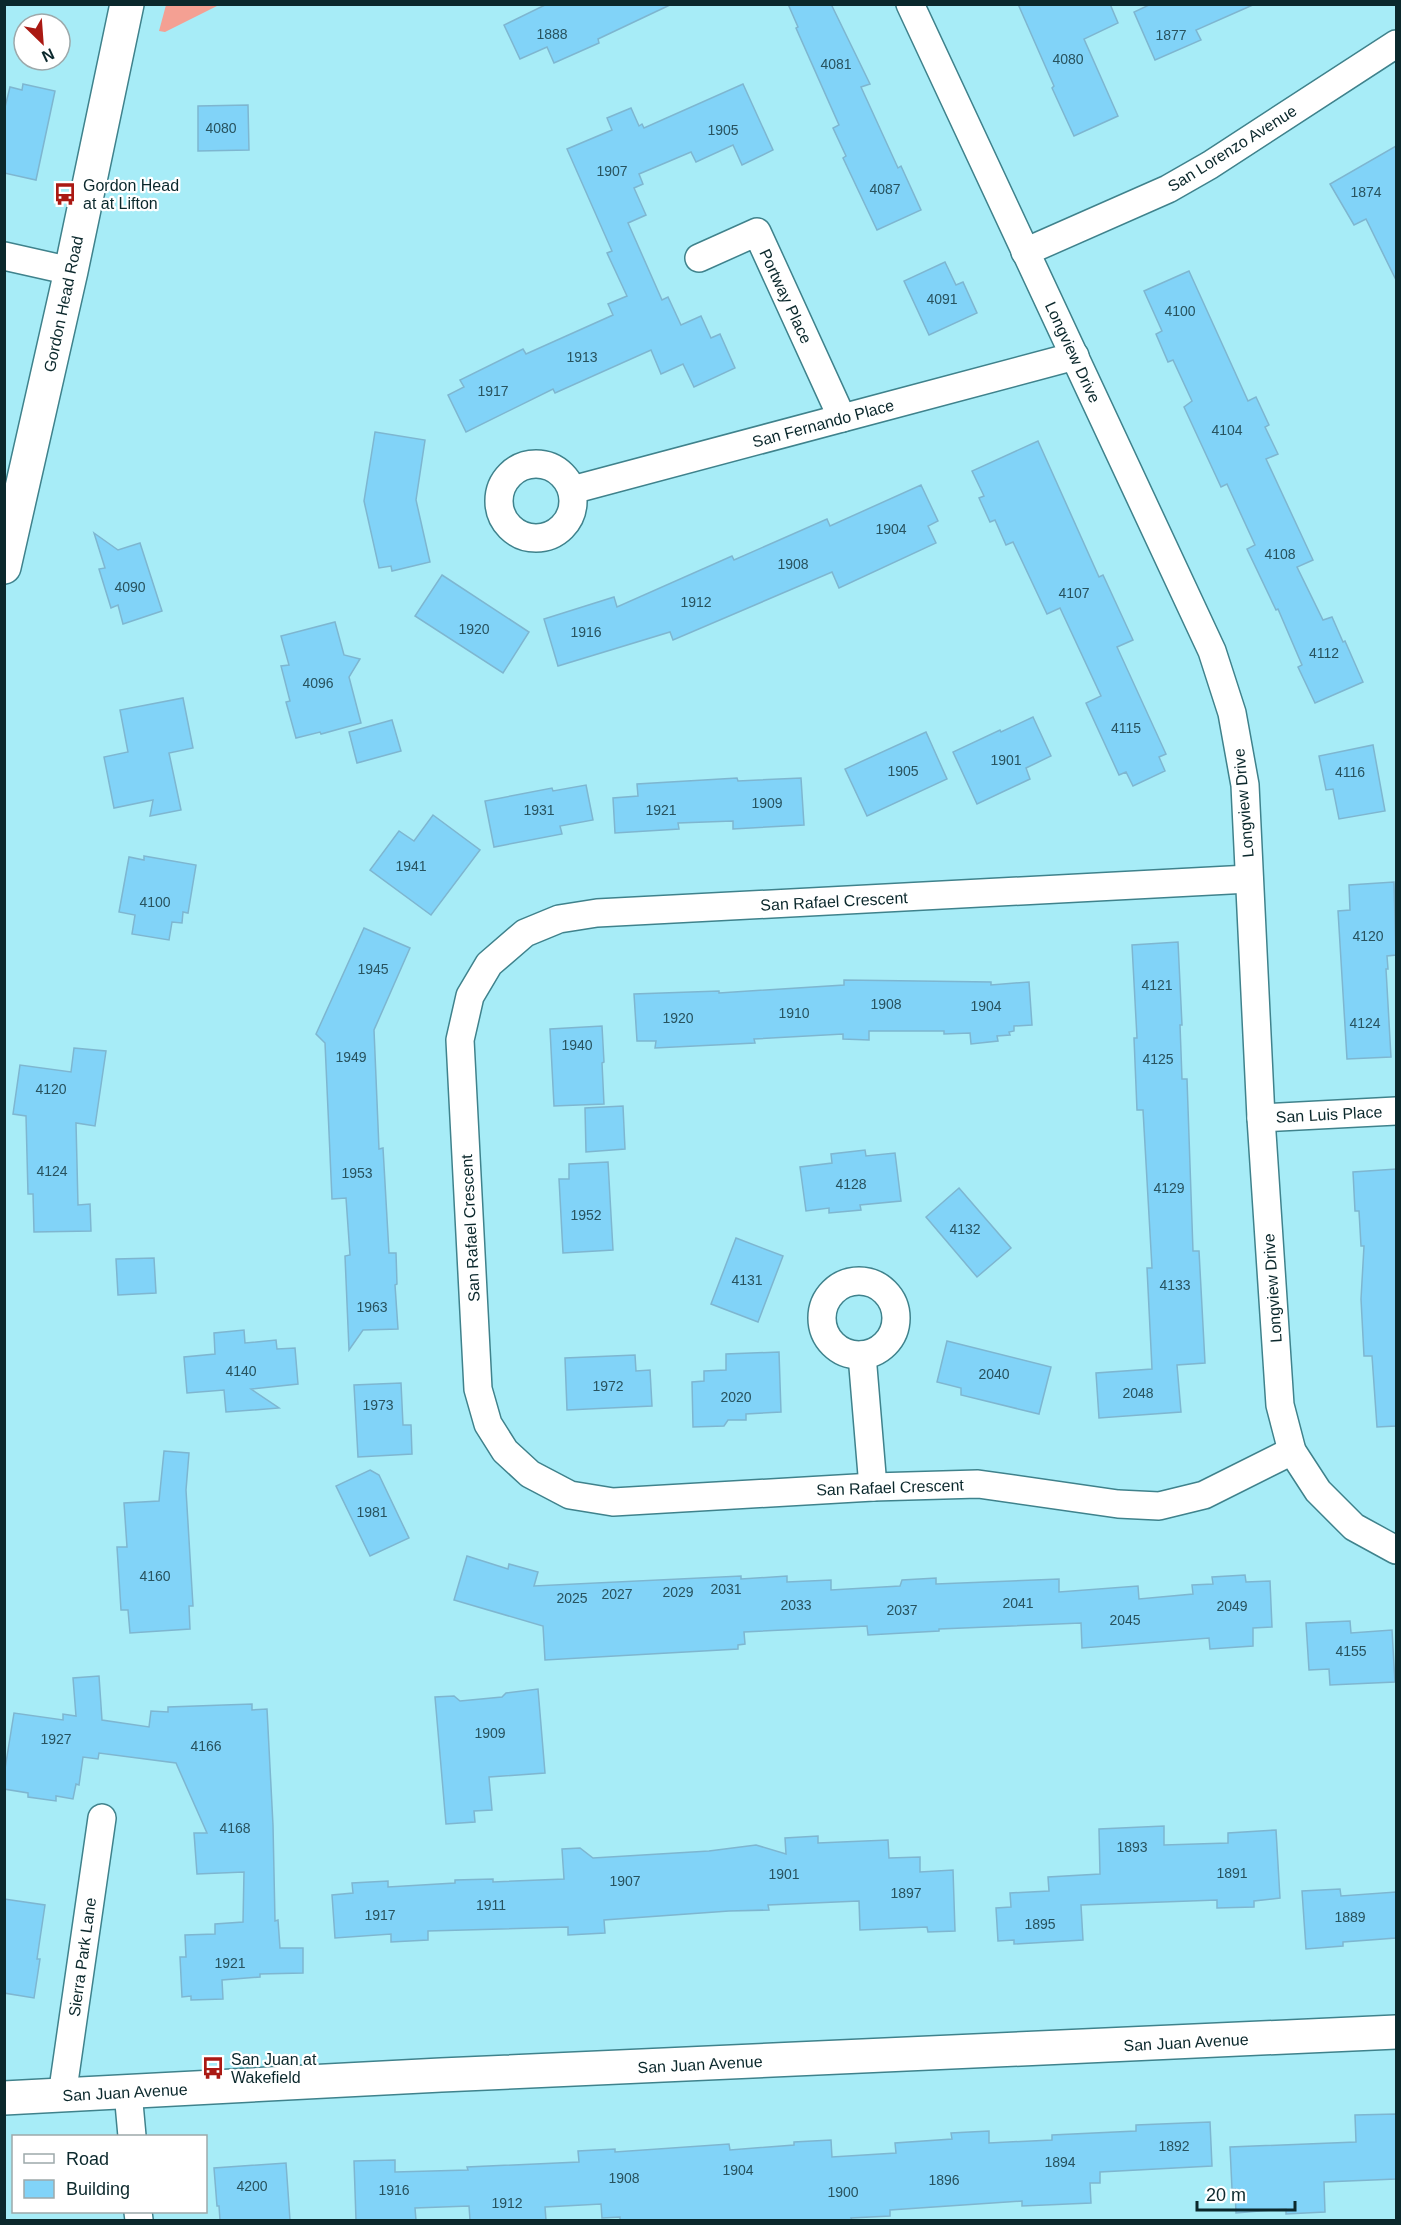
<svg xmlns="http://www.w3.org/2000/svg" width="1401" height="2225" font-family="Arial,sans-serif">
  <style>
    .green { fill: #f4a093 }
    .building { fill: #81d3f8; stroke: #7eb6d0; stroke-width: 1.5 }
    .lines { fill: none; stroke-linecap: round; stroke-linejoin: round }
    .minor-casing { stroke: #3f828c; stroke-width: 30 }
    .tertiary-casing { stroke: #3f828c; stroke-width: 36 }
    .secondary-casing { stroke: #3f828c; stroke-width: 36 }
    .minor { stroke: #fff; stroke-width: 27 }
    .tertiary { stroke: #fff; stroke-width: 33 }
    .secondary { stroke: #fff; stroke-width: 33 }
    .labels { text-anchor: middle; stroke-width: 4.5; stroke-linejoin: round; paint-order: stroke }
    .number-label { font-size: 14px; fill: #28535f }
    .street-label { font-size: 16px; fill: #0b282c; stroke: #fff }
    .poi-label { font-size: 16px; fill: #0b282c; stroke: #fff; text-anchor: start }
  </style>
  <rect width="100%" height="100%" fill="#a7ecf7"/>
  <!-- green -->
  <path class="green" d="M166 5V4L219 5 165 32 159 31Z"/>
  <!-- building -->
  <g class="building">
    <path d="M547 4H672L598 39 599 43 554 63 547 47 520 59 504 25Z"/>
    <path d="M788 4H831L870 84 861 87 898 168 901 166 921 210 877 230 843 158 846 156 833 128 839 125 796 28 798 27Z"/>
    <path d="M1018 4H1110L1118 23 1084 39 1118 116 1074 136 1052 88 1054 86Z"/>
    <path d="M1151 4H1255L1196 30 1201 40 1155 60 1134 12Z"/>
    <path d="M23 84 55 91 36 180 4 173V111L10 87 22 90Z"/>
    <path d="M743 84 773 150 742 165 733 145 696 162 691 152 639 174 643 184 634 188 646 215 628 223 662 300 668 297 681 325 701 316 711 338 720 334 735 368 694 387 683 364 661 374 651 350 555 393 553 389 466 432 448 395 464 387 460 380 523 349 526 354 613 315 608 304 627 296 607 253 612 251 567 149 612 130 607 118 631 108 639 126 642 124 644 128Z"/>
    <path d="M248 105 249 150 198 151V106Z"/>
    <path d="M1396 146V280L1366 219 1354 225 1330 184Z"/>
    <path d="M945 262 956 285 963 282 977 313 929 335 904 281Z"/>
    <path d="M1189 271 1248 401 1256 397 1269 425 1265 427 1278 454 1266 459 1313 560 1297 567 1323 620 1332 617 1343 642 1345 641 1363 682 1315 703 1298 667 1302 665 1278 609 1276 610 1247 549 1255 545 1227 484 1221 487 1184 407 1192 401 1173 360 1168 362 1156 334 1162 331 1144 291Z"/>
    <path d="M375 432 425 440 416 500 430 562 392 571 391 566 379 568 364 501Z"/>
    <path d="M1038 441 1099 577 1103 575 1133 640 1117 647 1166 754 1159 757 1165 771 1133 786 1126 772 1119 775 1086 703 1101 696 1060 608 1047 614 1013 542 1006 545 995 520 990 522 979 498 984 496 972 471Z"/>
    <path d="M921 485 938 521 928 526 936 543 839 588 832 572 673 640 670 632 558 666 544 619 614 597 617 607 732 556 734 560 827 519 830 526Z"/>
    <path d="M94 533 118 550 140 543 162 611 123 624 118 605 111 608 99 569 105 568Z"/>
    <path d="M442 575 529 632 503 673 415 616Z"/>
    <path d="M335 622 344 655 360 659 349 677 361 723 321 734 320 732 296 738 286 702 290 701 281 666 289 665 281 636Z"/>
    <path d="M183 698 193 748 169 753 181 810 150 816 153 800 114 808 104 757 128 752 120 710Z"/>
    <path d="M1033 717 1051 756 1026 768 1030 779 977 804 953 752 1000 730 1001 732Z"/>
    <path d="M392 720 401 751 357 763 349 732Z"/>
    <path d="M926 732 947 779 867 816 845 769Z"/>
    <path d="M1373 745 1385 811 1339 819 1333 789 1326 790 1319 756Z"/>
    <path d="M737 778 738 781 801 778 804 825 733 829V821L678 823 679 829 615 833 613 798 638 796 637 784Z"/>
    <path d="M586 785 593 820 560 826 562 834 494 847 485 801 552 788 553 791Z"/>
    <path d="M433 815 480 850 431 915 370 870 399 831 414 841Z"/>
    <path d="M144 856 196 865 188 913 183 912 182 923 172 922 169 940 132 934 135 915 119 912 129 857 144 860Z"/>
    <path d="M1394 882 1396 955 1387 956 1388 969H1386L1391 1057 1347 1059 1338 911 1350 910 1349 885Z"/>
    <path d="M364 928 410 948 374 1030 379 1149 383 1148 389 1253H396L397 1284 395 1285 398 1329 363 1330 349 1350 345 1256 350 1255 346 1198 332 1199 325 1043 316 1034Z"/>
    <path d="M1178 942 1182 1025H1180L1182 1079H1187L1193 1251H1199L1205 1363 1177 1365 1181 1412 1099 1418 1096 1373 1152 1369 1147 1268H1152L1143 1110H1137L1134 1038H1137L1132 945Z"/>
    <path d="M844 980 991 982V985L1029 982 1032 1025 1014 1026V1031L1009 1032 1010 1035 997 1036 998 1041 971 1044 970 1033 944 1034V1031H869V1040L843 1039V1034L754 1039 755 1043 655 1048 656 1041H637L634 994 719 991V993L844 985Z"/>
    <path d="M602 1026 604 1062 602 1063 604 1104 554 1106 550 1029Z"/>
    <path d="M74 1048 106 1051 95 1126 76 1123 78 1205 90 1204 91 1231 34 1232 33 1194H28L26 1116 13 1114 20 1065 71 1072Z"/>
    <path d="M623 1106 625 1149 586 1152 585 1108Z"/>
    <path d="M865 1150 866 1156 895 1153 901 1201 860 1205 861 1210 829 1213V1208L806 1211 800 1167 832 1163 831 1154Z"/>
    <path d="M608 1162 613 1250 563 1253 559 1179H569V1164Z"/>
    <path d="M1396 1169V1426L1377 1427 1372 1356H1364L1361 1299 1364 1246H1361L1359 1211H1355L1353 1172Z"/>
    <path d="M959 1188 1011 1248 977 1277 926 1217Z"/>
    <path d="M736 1238 783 1256 758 1322 711 1304Z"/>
    <path d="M154 1258 156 1293 118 1295 116 1259Z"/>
    <path d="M244 1330 245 1343 276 1340 277 1349 295 1348 298 1384 251 1389 279 1408 226 1412 224 1390 187 1393 184 1357 215 1354 214 1333Z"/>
    <path d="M947 1341 1051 1367 1039 1414 961 1395V1388L937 1382Z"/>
    <path d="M779 1352 781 1412 746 1414V1420H728L724 1426 693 1427 692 1382 704 1381V1371L726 1370V1354Z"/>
    <path d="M635 1355 636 1371 650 1370 652 1406 567 1410 565 1358Z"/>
    <path d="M401 1383 403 1425H411L412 1454 358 1457 354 1385Z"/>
    <path d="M164 1451 189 1453 186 1490 193 1606H189L190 1629 130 1633 128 1610H121L117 1547H127L124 1503 159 1501Z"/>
    <path d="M370 1470 379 1475 409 1538 370 1556 336 1486Z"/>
    <path d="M467 1556 508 1569 509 1564 538 1572 534 1586 741 1576V1579L787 1576V1582L831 1580V1590L900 1586 902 1580 936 1578V1584L1059 1579V1592L1138 1586 1139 1599 1193 1594 1192 1585 1213 1584 1212 1577 1245 1575 1246 1582 1270 1581 1272 1627 1253 1628V1646L1210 1649 1209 1638 1082 1648 1081 1623 939 1629V1631L868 1635 867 1626 744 1632 745 1644 738 1645V1649L545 1660 543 1626 454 1600Z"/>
    <path d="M1350 1621 1351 1633 1392 1630 1395 1682 1330 1685 1329 1669 1309 1670 1306 1623Z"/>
    <path d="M99 1676 102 1720 149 1727 151 1711 168 1712V1707L252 1704V1710L267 1709 273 1825 275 1921 278 1920 280 1948H303V1973L260 1974V1977L222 1980 223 1999 191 2000V1996L182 1997 180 1957H186L185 1935 215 1934V1924L243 1922 244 1872 197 1874 194 1833H207L176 1763 99 1753 98 1759 83 1757 79 1785 76 1784 73 1799 56 1796V1801L28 1797V1793L4 1789V1775L14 1713 63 1720V1714L76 1716 73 1678Z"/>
    <path d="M538 1689 545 1773 489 1777 492 1810 474 1811 475 1822 446 1824 435 1697 454 1696 460 1701 502 1697 506 1693Z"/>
    <path d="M1164 1826V1845L1228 1843V1833L1276 1830 1280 1898 1254 1901V1907L1217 1908V1900L1081 1905 1083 1940 1014 1944V1940L998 1941 996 1908 1011 1907 1010 1893 1049 1891 1048 1877 1100 1874 1099 1829Z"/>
    <path d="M818 1836V1843L888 1840 889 1858 920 1857V1872L953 1870 955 1931 928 1932 927 1927 860 1930 859 1901 768 1905 769 1910 729 1911 604 1920 605 1933 568 1935V1927L428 1931V1940L391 1942V1934L335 1938 332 1895 353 1893 352 1883 388 1881V1887L455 1883V1880L493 1879V1882L564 1879 562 1849 580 1848 593 1858 709 1851 756 1845 786 1854 785 1838Z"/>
    <path d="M1340 1889 1341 1896 1396 1892V1938L1343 1942V1946L1306 1949 1302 1891Z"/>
    <path d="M4 1899 45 1905 37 1959H40L34 1998 4 1993Z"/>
    <path d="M1396 2114V2179L1324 2182 1325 2212 1286 2214V2209L1236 2213 1235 2189H1232L1230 2147 1356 2142 1355 2115Z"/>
    <path d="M1210 2122 1212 2166 1100 2172V2183H1090L1091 2203 1022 2206V2201L890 2210V2216L851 2218 852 2220H620V2217L602 2218 601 2204 545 2207 546 2220H470L469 2206 415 2208 416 2220H356L354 2161 395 2160V2172L468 2170 467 2167 579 2162 578 2151 615 2149V2152L729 2144 730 2150 794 2145V2142L831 2140 832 2157 896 2153 895 2143 952 2139 951 2133 989 2131V2143L1052 2140V2135L1136 2131V2125Z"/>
    <path d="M286 2163 290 2220H220L219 2206H217L214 2168Z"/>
  </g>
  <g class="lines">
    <!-- minor casing -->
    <g class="minor-casing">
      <g id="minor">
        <path d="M910 4 1212 651 1232 713 1245 785 1261 1118 1280 1405 1292 1451 1318 1491 1354 1527 1396 1550"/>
        <path d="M1025 252 1168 189 1210 165 1396 44"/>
        <path d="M4 256 71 271"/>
        <path d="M699 258 757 232 842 418"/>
        <circle cx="536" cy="501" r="37"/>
        <path d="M572 490 1075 356"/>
        <path d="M1249 879 597 913 559 919 525 933 489 964 470 996 460 1040 478 1389 488 1424 505 1451 530 1474 570 1495 613 1502 873 1487 978 1484 1118 1504 1159 1506 1204 1495 1292 1451"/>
        <path d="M1261 1118 1396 1111"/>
        <circle cx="859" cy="1318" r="37"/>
        <path d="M862 1355 873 1487"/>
        <path d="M128 2092 132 2136"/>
        <path d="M62 2096 102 1818"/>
        <path d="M138 2212 139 2220"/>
      </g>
    </g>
    <!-- tertiary casing -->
    <g class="tertiary-casing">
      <path id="tertiary" d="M4 2098 441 2075 1396 2032"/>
    </g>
    <!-- secondary casing -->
    <g class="secondary-casing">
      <path id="secondary" d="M4 567 71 271 127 4"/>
    </g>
    <!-- minor -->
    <use href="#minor" class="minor"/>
    <!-- tertiary -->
    <use href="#tertiary" class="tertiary"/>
    <!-- secondary -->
    <use href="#secondary" class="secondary"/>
  </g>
  <!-- icons -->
  <defs>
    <g id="bus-bare" transform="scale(1.8)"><path d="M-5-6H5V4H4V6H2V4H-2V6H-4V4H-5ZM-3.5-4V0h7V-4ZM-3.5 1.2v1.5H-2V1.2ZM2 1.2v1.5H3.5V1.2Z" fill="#aa1913" stroke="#fff" stroke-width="2.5" paint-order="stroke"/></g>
  </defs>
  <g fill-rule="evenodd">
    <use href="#bus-bare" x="65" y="194"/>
    <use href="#bus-bare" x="213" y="2068"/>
  </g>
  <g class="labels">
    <!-- number labels -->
    <g class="number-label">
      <text x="552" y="39">1888</text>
      <text x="1171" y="40">1877</text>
      <text x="1068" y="64">4080</text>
      <text x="836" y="69">4081</text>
      <text x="221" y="133">4080</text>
      <text x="723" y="135">1905</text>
      <text x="612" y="176">1907</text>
      <text x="885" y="194">4087</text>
      <text x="1366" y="197">1874</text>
      <text x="942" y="304">4091</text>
      <text x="1180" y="316">4100</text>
      <text x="582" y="362">1913</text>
      <text x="493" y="396">1917</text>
      <text x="1227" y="435">4104</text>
      <text x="891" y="534">1904</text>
      <text x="1280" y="559">4108</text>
      <text x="793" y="569">1908</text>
      <text x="130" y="592">4090</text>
      <text x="1074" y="598">4107</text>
      <text x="696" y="607">1912</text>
      <text x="474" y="634">1920</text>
      <text x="586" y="637">1916</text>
      <text x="1324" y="658">4112</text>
      <text x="318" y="688">4096</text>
      <text x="1126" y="733">4115</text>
      <text x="1006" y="765">1901</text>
      <text x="903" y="776">1905</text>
      <text x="1350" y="777">4116</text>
      <text x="767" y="808">1909</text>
      <text x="539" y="815">1931</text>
      <text x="661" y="815">1921</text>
      <text x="411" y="871">1941</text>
      <text x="155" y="907">4100</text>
      <text x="1368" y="941">4120</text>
      <text x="373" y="974">1945</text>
      <text x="1157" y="990">4121</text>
      <text x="886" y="1009">1908</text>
      <text x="986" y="1011">1904</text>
      <text x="794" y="1018">1910</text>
      <text x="678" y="1023">1920</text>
      <text x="1365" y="1028">4124</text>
      <text x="577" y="1050">1940</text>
      <text x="351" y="1062">1949</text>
      <text x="1158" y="1064">4125</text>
      <text x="51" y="1094">4120</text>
      <text x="52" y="1176">4124</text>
      <text x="357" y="1178">1953</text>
      <text x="851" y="1189">4128</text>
      <text x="1169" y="1193">4129</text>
      <text x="586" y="1220">1952</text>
      <text x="965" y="1234">4132</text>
      <text x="747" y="1285">4131</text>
      <text x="1175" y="1290">4133</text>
      <text x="372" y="1312">1963</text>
      <text x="241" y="1376">4140</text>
      <text x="994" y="1379">2040</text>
      <text x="608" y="1391">1972</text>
      <text x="1138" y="1398">2048</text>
      <text x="736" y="1402">2020</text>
      <text x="378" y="1410">1973</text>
      <text x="372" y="1517">1981</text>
      <text x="155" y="1581">4160</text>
      <text x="726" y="1594">2031</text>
      <text x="678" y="1597">2029</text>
      <text x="617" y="1599">2027</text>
      <text x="572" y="1603">2025</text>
      <text x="1018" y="1608">2041</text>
      <text x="796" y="1610">2033</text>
      <text x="1232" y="1611">2049</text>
      <text x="902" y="1615">2037</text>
      <text x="1125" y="1625">2045</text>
      <text x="1351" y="1656">4155</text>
      <text x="490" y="1738">1909</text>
      <text x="56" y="1744">1927</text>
      <text x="206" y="1751">4166</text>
      <text x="235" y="1833">4168</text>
      <text x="1132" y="1852">1893</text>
      <text x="1232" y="1878">1891</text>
      <text x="784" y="1879">1901</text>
      <text x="625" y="1886">1907</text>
      <text x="906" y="1898">1897</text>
      <text x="491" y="1910">1911</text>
      <text x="380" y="1920">1917</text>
      <text x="1350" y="1922">1889</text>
      <text x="1040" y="1929">1895</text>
      <text x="230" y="1968">1921</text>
      <text x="1174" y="2151">1892</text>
      <text x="1060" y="2167">1894</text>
      <text x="738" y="2175">1904</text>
      <text x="624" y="2183">1908</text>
      <text x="944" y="2185">1896</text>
      <text x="252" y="2191">4200</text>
      <text x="394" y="2195">1916</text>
      <text x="843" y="2197">1900</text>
      <text x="507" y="2208">1912</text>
    </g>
    <!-- street labels -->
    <g class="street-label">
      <text transform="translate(1232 148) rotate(-32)" y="6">San Lorenzo Avenue</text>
      <text transform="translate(786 296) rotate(65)" y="6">Portway Place</text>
      <text transform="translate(63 304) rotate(-78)" y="6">Gordon Head Road</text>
      <text transform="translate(1073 352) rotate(65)" y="6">Longview Drive</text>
      <text transform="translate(823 423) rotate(-15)" y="6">San Fernando Place</text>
      <text transform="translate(1243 803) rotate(-95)" y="6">Longview Drive</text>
      <text transform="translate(834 901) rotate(-3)" y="6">San Rafael Crescent</text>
      <text transform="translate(1329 1114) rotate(-3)" y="6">San Luis Place</text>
      <text transform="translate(470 1228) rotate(-93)" y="6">San Rafael Crescent</text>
      <text transform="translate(1272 1288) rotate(-94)" y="6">Longview Drive</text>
      <text transform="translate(890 1487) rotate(-2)" y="6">San Rafael Crescent</text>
      <text transform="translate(82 1957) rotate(-82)" y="6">Sierra Park Lane</text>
      <text transform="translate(1186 2042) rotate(-3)" y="6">San Juan Avenue</text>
      <text transform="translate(700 2064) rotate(-3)" y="6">San Juan Avenue</text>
      <text transform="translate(125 2092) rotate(-3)" y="6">San Juan Avenue</text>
    </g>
    <!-- poi labels -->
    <g class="poi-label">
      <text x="83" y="191">Gordon Head<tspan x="83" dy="18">at at Lifton</tspan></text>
      <text x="231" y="2065">San Juan at<tspan x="231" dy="18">Wakefield</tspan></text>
    </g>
  </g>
  <!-- border -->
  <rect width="1401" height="2225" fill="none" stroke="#0b282c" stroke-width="12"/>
  <!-- legend -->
  <rect x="12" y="2135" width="195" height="78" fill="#ffffff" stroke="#9da9ab" stroke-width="1.5"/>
  <rect x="24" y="2154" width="30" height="9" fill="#ffffff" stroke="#9da9ab" stroke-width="1.5"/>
  <text x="66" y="2165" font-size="18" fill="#0b282c">Road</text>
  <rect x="24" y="2180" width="30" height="18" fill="#81d3f8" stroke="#9da9ab" stroke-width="1.5"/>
  <text x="66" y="2195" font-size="18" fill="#0b282c">Building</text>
  <!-- north arrow -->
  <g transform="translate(42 42) rotate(155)"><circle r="28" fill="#ffffff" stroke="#9da9ab" stroke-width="1.5"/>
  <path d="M0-4.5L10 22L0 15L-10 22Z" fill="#aa1913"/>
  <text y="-9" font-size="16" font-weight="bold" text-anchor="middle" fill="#0b282c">N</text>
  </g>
  <!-- scale -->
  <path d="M1197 2201v9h98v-9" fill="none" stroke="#0b282c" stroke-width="3"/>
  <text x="1206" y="2201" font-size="18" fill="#0b282c" stroke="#ffffff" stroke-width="4.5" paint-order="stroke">20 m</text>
</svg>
